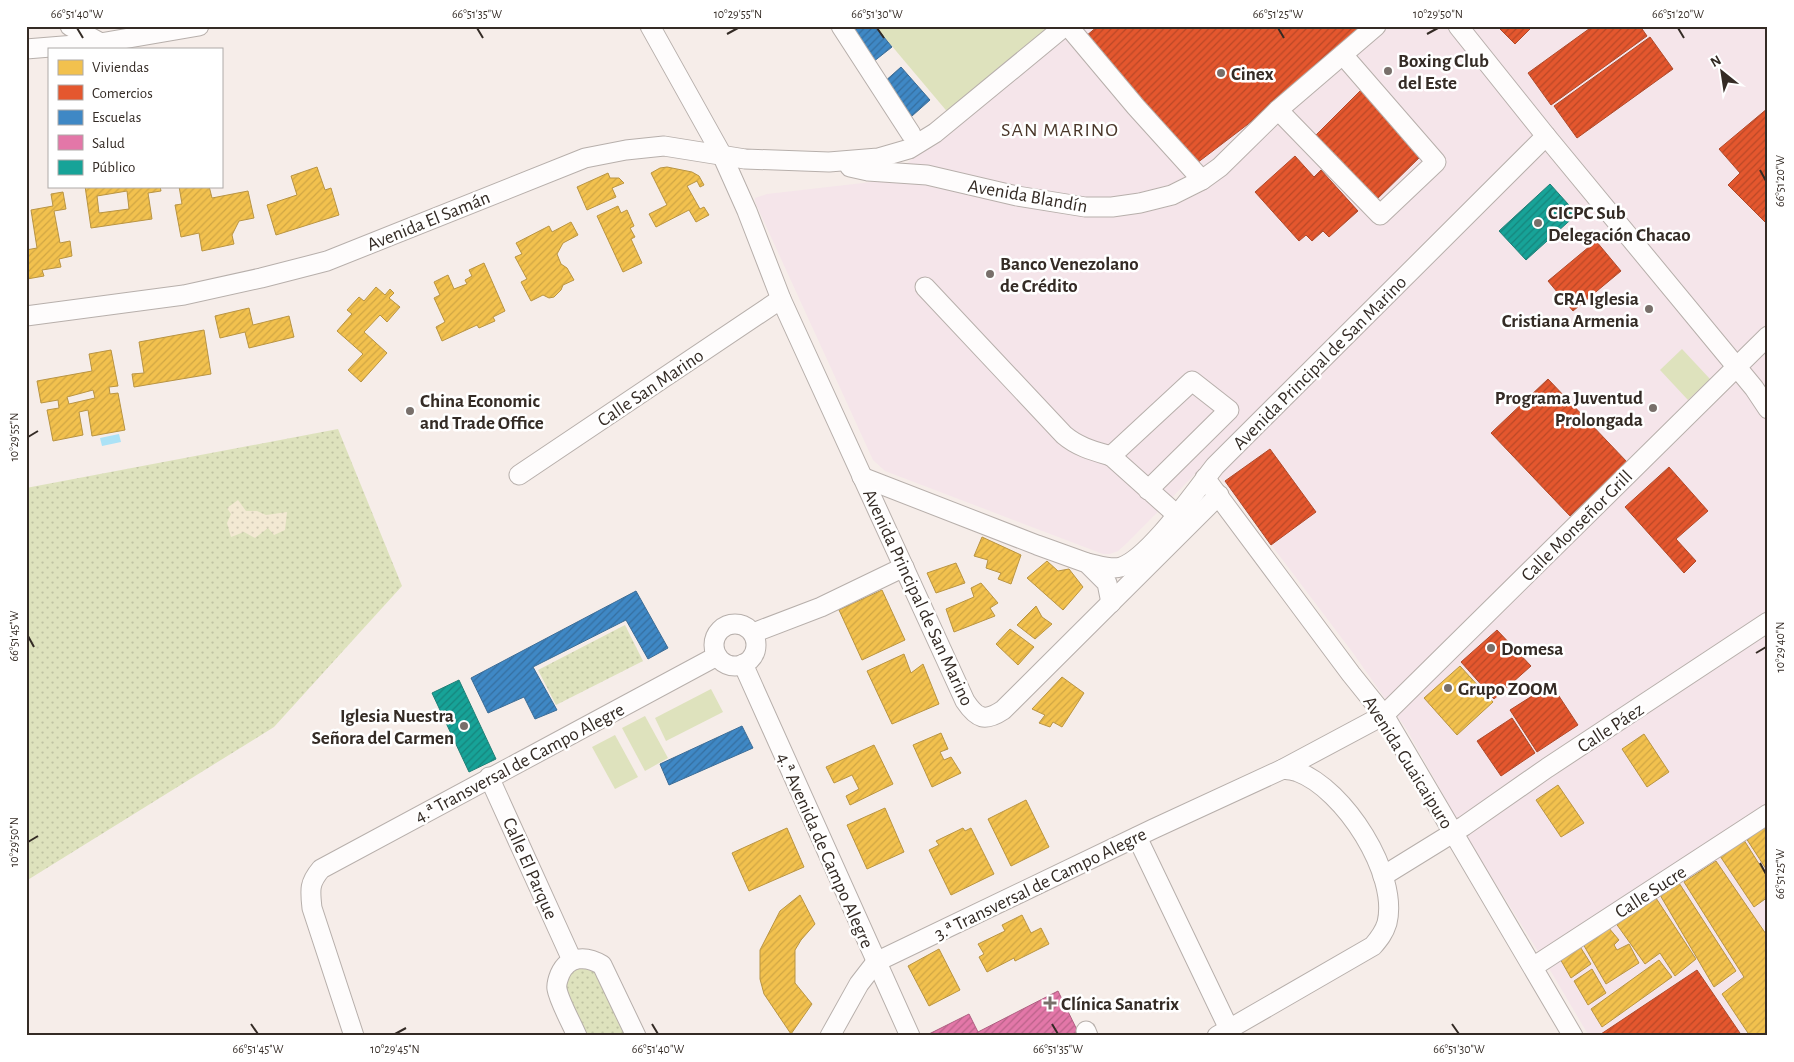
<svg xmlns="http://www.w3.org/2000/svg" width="1794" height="1062" font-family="'Alegreya Sans',sans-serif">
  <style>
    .commercial { fill: #f5e5ea }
    .grass { fill: url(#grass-dots) }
    .sand { fill: url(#sand-dots) }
    .garden { fill: #dee2bd }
    .water { fill: #abe2f6 }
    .homes { fill: url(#homes-hatch); stroke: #b99442; fill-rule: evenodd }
    .shops { fill: url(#shops-hatch); stroke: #af4a2b }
    .schools { fill: url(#schools-hatch); stroke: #3c6c95 }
    .health { fill: url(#health-hatch); stroke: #ae6081 }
    .public { fill: url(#public-hatch); stroke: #207f76 }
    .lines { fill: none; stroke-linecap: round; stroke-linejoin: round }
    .minor-casing { stroke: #b7afab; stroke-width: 21 }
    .minor { stroke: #fefcfc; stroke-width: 19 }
    .ticks { fill: none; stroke: #342b25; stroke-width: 2 }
    .poi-dot { fill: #786f6a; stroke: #fff; stroke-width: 2 }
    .labels { text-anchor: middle; stroke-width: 5; stroke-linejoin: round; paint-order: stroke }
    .poi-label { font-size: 19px; font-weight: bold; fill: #342b25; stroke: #fff; text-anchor: start }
    .street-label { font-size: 19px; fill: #342b25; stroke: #fff }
    .neighbourhood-label { font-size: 20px; letter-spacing: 1px; fill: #4a372a; stroke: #fff }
    .neatline { fill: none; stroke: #342b25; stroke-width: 2 }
    .ticks-label { font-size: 12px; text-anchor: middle; fill: #342b25 }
  </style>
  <defs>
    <pattern id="grass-dots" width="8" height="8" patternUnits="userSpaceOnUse" patternTransform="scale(1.25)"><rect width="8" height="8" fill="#dee2bd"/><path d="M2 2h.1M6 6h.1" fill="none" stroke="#bfc2a2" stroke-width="1.8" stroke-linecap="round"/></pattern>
    <pattern id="sand-dots" width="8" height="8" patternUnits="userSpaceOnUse" patternTransform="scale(1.25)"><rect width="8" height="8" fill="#f3e9d3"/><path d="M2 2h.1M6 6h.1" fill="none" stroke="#d1c8b5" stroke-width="1.8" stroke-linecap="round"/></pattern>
    <pattern id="homes-hatch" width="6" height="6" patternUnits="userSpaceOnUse" patternTransform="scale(1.25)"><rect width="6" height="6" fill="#f2c14e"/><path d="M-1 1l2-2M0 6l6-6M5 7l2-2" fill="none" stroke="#d0a644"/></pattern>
    <pattern id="shops-hatch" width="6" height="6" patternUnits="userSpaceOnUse" patternTransform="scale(1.25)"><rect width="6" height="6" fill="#e4572e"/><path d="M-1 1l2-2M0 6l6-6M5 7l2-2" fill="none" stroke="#ba4827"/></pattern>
    <pattern id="schools-hatch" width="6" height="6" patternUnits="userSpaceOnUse" patternTransform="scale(1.25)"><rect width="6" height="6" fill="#3f88c5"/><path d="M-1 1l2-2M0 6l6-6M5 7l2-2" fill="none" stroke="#366fa0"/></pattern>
    <pattern id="health-hatch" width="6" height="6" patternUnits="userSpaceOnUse" patternTransform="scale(1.25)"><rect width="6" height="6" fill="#e377a8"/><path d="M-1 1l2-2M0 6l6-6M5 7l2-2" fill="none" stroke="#b96289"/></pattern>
    <pattern id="public-hatch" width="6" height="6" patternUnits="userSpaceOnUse" patternTransform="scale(1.25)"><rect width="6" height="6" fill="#17a398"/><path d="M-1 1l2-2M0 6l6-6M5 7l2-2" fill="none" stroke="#16857c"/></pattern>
  </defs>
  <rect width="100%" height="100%" fill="#f6ede9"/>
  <!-- commercial -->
  <path class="commercial" d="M1075 26H1768V1036H1589L1553 975 1470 843 1407 730 1353 653 1223 481 1206 463 1127 543 1118 551 1110 554H1103L885 471 873 460 755 202V198L767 194 889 180 923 149Z"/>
  <!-- grass -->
  <g class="grass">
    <path d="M338 429 402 586 274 727 26 881V488Z"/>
    <path d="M625 625 643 661 556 705 538 670Z"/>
    <path d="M594 960 636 1036H577L560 974Z"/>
  </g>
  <!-- sand -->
  <path class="sand" d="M238 500 246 511H257L266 515 287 512 285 530 274 535 268 528 255 538 244 532 231 537 227 523 231 514 227 508Z"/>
  <!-- garden -->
  <g class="garden">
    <path d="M875 26H1051L950 115Z"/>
    <path d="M1682 349 1710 379 1688 400 1660 370Z"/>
    <path d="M711 689 723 712 666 741 655 718Z"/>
    <path d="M645 716 668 758 645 771 622 728Z"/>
    <path d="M615 735 638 777 615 789 592 747Z"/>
  </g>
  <!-- water -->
  <path class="water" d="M119 434 121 442 102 446 100 438Z"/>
  <!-- homes -->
  <g class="homes">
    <path d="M317 167 325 190 331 188 339 215 276 235 267 205 297 195 291 176Z"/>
    <path d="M667 167 692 172 699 176 704 185 700 187 697 181 687 186 700 209 704 207 709 215 696 222 689 210 656 227 649 214 667 205 651 173 660 168Z"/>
    <path d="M608 173 610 178H619L624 183 612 188 616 197 587 210 577 187Z"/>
    <path d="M85 186H160L161 191 148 193 152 219 91 228ZM127 191 129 209 99 213 97 196Z"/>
    <path d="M179 186H209L212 198 248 191 254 218 239 221 232 235 234 244 202 251 199 233 181 237 175 205 182 204Z"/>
    <path d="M63 192 66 209 54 211 60 243 70 241 72 256 59 259 61 267 42 270 44 276 27 279 26 250 37 248 31 210 53 206 51 194Z"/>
    <path d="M618 206 621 213 627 210 634 226 630 228 635 237 631 239 642 263 623 272 597 216Z"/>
    <path d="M571 222 578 235 563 243 557 254 561 264 567 268 574 280 563 285 561 290 554 297 549 298 543 295 531 301 521 282 527 279 515 257 522 254 516 243 549 226 552 232Z"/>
    <path d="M484 263 505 311 493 317 495 321 479 328 477 325 442 341 436 327 445 322 434 298 440 295 434 282 448 275 454 289 467 284 465 280 472 276 469 270Z"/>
    <path d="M376 287 385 295 390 289 394 293 389 298 400 307 387 322 380 315 364 332 387 353 361 382 348 370 363 354 337 331 352 314 347 310 359 297 364 301Z"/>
    <path d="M249 308 253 325 289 316 294 337 249 348 245 332 220 338 215 316Z"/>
    <path d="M204 330 211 374 134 387 132 374 144 373 139 342Z"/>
    <path d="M111 350 118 386 109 387 110 394 118 393 125 430 92 436 88 410 79 412 83 435 53 441 47 410 59 408 58 400 41 403 37 381 92 371 89 354ZM93 390 95 398 69 404 67 397Z"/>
    <path d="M982 537 1021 555 1011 584 998 579 1001 573 986 568 988 560 974 556Z"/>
    <path d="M1047 561 1058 571 1069 569 1083 587 1063 610 1027 578Z"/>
    <path d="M956 563 965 583 936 593 927 573Z"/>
    <path d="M981 583 998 603 990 608 995 616 954 632 946 609 974 597 971 588Z"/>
    <path d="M882 590 905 640 862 660 839 610Z"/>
    <path d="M1036 606 1042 617 1052 624 1035 639 1017 625Z"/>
    <path d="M1010 629 1034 647 1018 665 996 644Z"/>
    <path d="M904 654 911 673 923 664 939 704 892 724 867 671Z"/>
    <path d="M1460 666 1493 702 1457 735 1424 698Z"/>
    <path d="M1062 677 1084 693 1062 727 1053 722 1050 727 1039 723 1045 715 1032 709Z"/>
    <path d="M941 733 948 749 940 752 944 760 951 757 961 773 932 787 913 745Z"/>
    <path d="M1644 734 1669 772 1647 787 1622 749Z"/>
    <path d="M874 745 893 784 850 805 846 796 859 789 852 775 834 783 826 767Z"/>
    <path d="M1558 785 1584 823 1561 837 1536 800Z"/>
    <path d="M1026 800 1049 847 1011 866 988 819Z"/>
    <path d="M885 808 904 852 867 869 847 825Z"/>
    <path d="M1764 823 1768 829V872L1744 835Z"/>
    <path d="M787 828 804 867 749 891 732 853Z"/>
    <path d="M963 828 965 831 971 828 994 874 951 895 929 850 939 845 936 841Z"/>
    <path d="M1742 837 1768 878V897L1754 907 1718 853Z"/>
    <path d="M1716 861 1768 937V1036H1750L1722 994 1744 977 1684 882Z"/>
    <path d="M1679 883 1736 971 1714 987 1660 895Z"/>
    <path d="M800 895 815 924 801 940 795 950V983L812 1004 791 1034 764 994 760 979V950L780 911Z"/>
    <path d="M1654 895 1696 959 1675 976 1660 953 1645 964 1615 922Z"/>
    <path d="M1022 915 1031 933 1041 928 1049 944 1015 961 1014 958 987 972 979 957 984 954 978 944 1005 931 1002 925Z"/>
    <path d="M1608 927 1619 940 1614 945 1617 950 1629 944 1639 963 1606 984 1583 944Z"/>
    <path d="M1579 945 1591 964 1571 978 1559 957Z"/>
    <path d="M939 949 960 990 929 1006 908 966Z"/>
    <path d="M1659 960 1672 977 1602 1027 1591 1009Z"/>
    <path d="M1592 969 1606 993 1588 1005 1574 981Z"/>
  </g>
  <!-- shops -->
  <g class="shops">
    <path d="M1098 26H1371L1302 83 1197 163 1086 36Z"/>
    <path d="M1497 26H1533L1515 44Z"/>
    <path d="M1593 26H1640L1647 36 1551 105 1528 73Z"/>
    <path d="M1650 37 1673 69 1577 138 1554 106Z"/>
    <path d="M1363 88 1422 155 1374 202 1312 139Z"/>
    <path d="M1768 108V225L1728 185 1740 173 1719 149Z"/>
    <path d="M1295 156 1314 177 1321 170 1358 211 1329 237 1323 231 1312 241 1306 235 1299 241 1255 192Z"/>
    <path d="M1596 241 1621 271 1573 311 1548 281Z"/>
    <path d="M1548 379 1627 462 1570 516 1491 433Z"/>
    <path d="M1270 449 1316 512 1271 545 1225 481Z"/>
    <path d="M1669 467 1708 511 1676 539 1696 561 1684 573 1625 507Z"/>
    <path d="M1497 630 1531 666 1494 699 1461 662Z"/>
    <path d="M1551 684 1578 725 1537 752 1510 710Z"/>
    <path d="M1512 718 1535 753 1501 776 1477 741Z"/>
    <path d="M1697 970 1742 1036H1602L1601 1034Z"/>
  </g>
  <!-- schools -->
  <g class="schools">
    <path d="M843 26H875L892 47 873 62Z"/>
    <path d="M901 67 930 100 912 116 883 83Z"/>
    <path d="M636 591 668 648 648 659 626 620 533 667 557 710 535 719 524 697 488 713 471 678Z"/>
    <path d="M742 726 753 748 669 785 660 764Z"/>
  </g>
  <!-- health -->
  <path class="health" d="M1058 991 1080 1036H930L929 1034 969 1014 978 1032Z"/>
  <!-- public -->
  <g class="public">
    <path d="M1550 184 1577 214 1526 260 1499 231Z"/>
    <path d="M459 680 496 759 469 772 432 693Z"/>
  </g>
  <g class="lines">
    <!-- minor casing -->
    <g class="minor-casing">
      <g id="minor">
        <path d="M70 26 99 42"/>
        <path d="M650 26 722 155 747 211 781 299 965 701C977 719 985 722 1003 710L1219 495"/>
        <path d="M841 26 911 134"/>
        <path d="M1068 26 1136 107 1202 180"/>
        <path d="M1458 26 1546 136 1754 388 1768 409"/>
        <path d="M26 49 100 43 199 26"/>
        <path d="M1278 110 1380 215 1436 162 1343 55"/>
        <path d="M850 167 868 171 927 175 1017 196 1085 207H1112L1140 203 1172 195 1202 180 1220 167 1278 110 1376 26"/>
        <path d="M925 287 1064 435C1078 447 1094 451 1111 456"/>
        <path d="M26 316 184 295 261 278 327 261 585 158 626 150 664 146 745 159 829 162 878 158 909 149 935 133 1065 26"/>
        <path d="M519 475 781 299"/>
        <path d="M862 477 1037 545 1087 563 1107 583 1111 603"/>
        <path d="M1205 478 1351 674 1384 715 1573 1036"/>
        <path d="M1148 490 1229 410 1192 381 1111 456 1177 515"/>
        <path d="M1087 563C1098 565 1111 570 1121 567 1149 558 1196 490 1215 466L1546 136"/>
        <circle cx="735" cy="645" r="21"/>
        <path d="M753 633 821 607 904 567"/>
        <path d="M743 664 910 1036"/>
        <path d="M489 777 572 960"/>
        <path d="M1137 837 1229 1029"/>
        <path d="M1383 876 1464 826 1547 768 1768 622"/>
        <path d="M1533 967 1768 814"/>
        <path d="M1086 1031 1088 1036"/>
        <path d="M354 1036 312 908C310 890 309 883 321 869L717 656"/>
        <path d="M577 1036C572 1024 559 1001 557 989 556 984 558 979 560 974 568 956 586 955 602 965L636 1036"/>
        <path d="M830 1036 859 984 876 962 1153 829 1283 769 1384 715 1768 336"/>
        <path d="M1217 1036 1373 946C1379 939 1384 933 1387 923 1399 874 1344 789 1298 772 1294 770 1288 770 1283 769"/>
      </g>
    </g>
    <!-- minor -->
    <use href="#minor" class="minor"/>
  </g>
  <!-- ticks -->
  <path class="ticks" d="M77 28 83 38M477 28 483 38M877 28 884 38M1278 28 1284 38M1678 28 1684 38M727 34 738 28M1427 34 1438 28M1760 170 1766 181M28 437 38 431M28 636 34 647M1756 653 1766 647M28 842 38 836M1760 863 1766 874M251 1024 258 1034M652 1024 658 1034M1052 1024 1058 1034M1452 1024 1459 1034M395 1034 406 1028"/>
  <!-- markers -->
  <g class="poi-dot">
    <circle cx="1388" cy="71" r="5"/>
    <circle cx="1221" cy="73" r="5"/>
    <circle cx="1538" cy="223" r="5"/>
    <circle cx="990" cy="274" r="5"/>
    <circle cx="1649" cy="309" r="5"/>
    <circle cx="1653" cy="408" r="5"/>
    <circle cx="410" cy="411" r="5"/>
    <circle cx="1491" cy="648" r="5"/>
    <circle cx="1448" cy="688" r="5"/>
    <circle cx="464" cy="726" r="5"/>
    <path d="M1047.5 995.5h5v5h5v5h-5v5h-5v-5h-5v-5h5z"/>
  </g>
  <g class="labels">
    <!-- poi labels -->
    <g class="poi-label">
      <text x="1398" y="67">Boxing Club<tspan x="1398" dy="22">del Este</tspan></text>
      <text x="1231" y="80">Cinex</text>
      <text x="1548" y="219">CICPC Sub<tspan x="1548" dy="22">Delegación Chacao</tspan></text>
      <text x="1000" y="270">Banco Venezolano<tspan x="1000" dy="22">de Crédito</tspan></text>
      <text x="1639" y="305" text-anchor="end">CRA Iglesia<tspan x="1639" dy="22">Cristiana Armenia</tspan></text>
      <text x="1643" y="404" text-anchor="end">Programa Juventud<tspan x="1643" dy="22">Prolongada</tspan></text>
      <text x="420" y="407">China Economic<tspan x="420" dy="22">and Trade Office</tspan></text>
      <text x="1501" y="655">Domesa</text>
      <text x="1458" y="695">Grupo ZOOM</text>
      <text x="454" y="722" text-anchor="end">Iglesia Nuestra<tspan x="454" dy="22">Señora del Carmen</tspan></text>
      <text x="1061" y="1010">Clínica Sanatrix</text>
    </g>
    <!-- street labels -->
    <g class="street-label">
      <text transform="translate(1028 195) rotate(10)" y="7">Avenida Blandín</text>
      <text transform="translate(428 220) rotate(-22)" y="7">Avenida El Samán</text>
      <text transform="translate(1319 362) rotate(-45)" y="7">Avenida Principal de San Marino</text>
      <text transform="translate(650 387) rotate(-34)" y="7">Calle San Marino</text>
      <text transform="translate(1576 525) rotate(-45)" y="7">Calle Monseñor Grill</text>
      <text transform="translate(919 597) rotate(65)" y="7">Avenida Principal de San Marino</text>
      <text transform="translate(1610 727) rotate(-33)" y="7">Calle Páez</text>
      <text transform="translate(519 762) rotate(-28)" y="7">4.ª Transversal de Campo Alegre</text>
      <text transform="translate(1409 762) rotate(58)" y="7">Avenida Guaicaipuro</text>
      <text transform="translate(826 850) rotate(66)" y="7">4.ª Avenida de Campo Alegre</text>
      <text transform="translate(531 868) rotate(66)" y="7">Calle El Parque</text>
      <text transform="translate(1040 883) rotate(-26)" y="7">3.ª Transversal de Campo Alegre</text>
      <text transform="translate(1650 891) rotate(-33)" y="7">Calle Sucre</text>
    </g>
    <!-- neighbourhood labels -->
    <g class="neighbourhood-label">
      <text x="1060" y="136">SAN MARINO</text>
    </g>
  </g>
  <!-- border -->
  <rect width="1794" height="1062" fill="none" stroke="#ffffff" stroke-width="55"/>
  <!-- legend -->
  <rect x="48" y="48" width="175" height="140" fill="#ffffff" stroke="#aeaaa8"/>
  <rect x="58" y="60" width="25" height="15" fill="#f2c14e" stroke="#aeaaa8"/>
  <text x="92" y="72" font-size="15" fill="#342b25">Viviendas</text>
  <rect x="58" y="85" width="25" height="15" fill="#e4572e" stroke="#aeaaa8"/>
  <text x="92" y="98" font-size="15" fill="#342b25">Comercios</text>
  <rect x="58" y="110" width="25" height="15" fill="#3f88c5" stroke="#aeaaa8"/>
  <text x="92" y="122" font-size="15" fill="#342b25">Escuelas</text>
  <rect x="58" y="135" width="25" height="15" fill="#e377a8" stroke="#aeaaa8"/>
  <text x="92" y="148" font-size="15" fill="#342b25">Salud</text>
  <rect x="58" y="160" width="25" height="15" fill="#17a398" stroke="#aeaaa8"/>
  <text x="92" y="172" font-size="15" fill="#342b25">Público</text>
  <!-- north arrow -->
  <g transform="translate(1722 72) rotate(330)" stroke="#ffffff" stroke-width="4" paint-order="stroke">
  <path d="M0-4L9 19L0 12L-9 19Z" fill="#342b25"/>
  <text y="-8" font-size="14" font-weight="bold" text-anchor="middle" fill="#342b25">N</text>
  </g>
  <rect x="28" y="28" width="1738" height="1006" class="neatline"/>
  <g class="ticks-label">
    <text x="77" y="18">66°51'40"W</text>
    <text x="477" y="18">66°51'35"W</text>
    <text x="738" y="18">10°29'55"N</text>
    <text x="877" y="18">66°51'30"W</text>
    <text x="1278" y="18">66°51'25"W</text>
    <text x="1438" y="18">10°29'50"N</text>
    <text x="1678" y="18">66°51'20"W</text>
    <text transform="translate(1780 181) rotate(-90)" y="4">66°51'20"W</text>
    <text transform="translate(14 437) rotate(-90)" y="4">10°29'55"N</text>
    <text transform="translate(14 636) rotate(-90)" y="4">66°51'45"W</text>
    <text transform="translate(1780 647) rotate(-90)" y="4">10°29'40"N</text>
    <text transform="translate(14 842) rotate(-90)" y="4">10°29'50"N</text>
    <text transform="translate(1780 874) rotate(-90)" y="4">66°51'25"W</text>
    <text x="258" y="1053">66°51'45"W</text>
    <text x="395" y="1053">10°29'45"N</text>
    <text x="658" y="1053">66°51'40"W</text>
    <text x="1058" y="1053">66°51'35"W</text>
    <text x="1459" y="1053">66°51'30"W</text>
  </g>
</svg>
